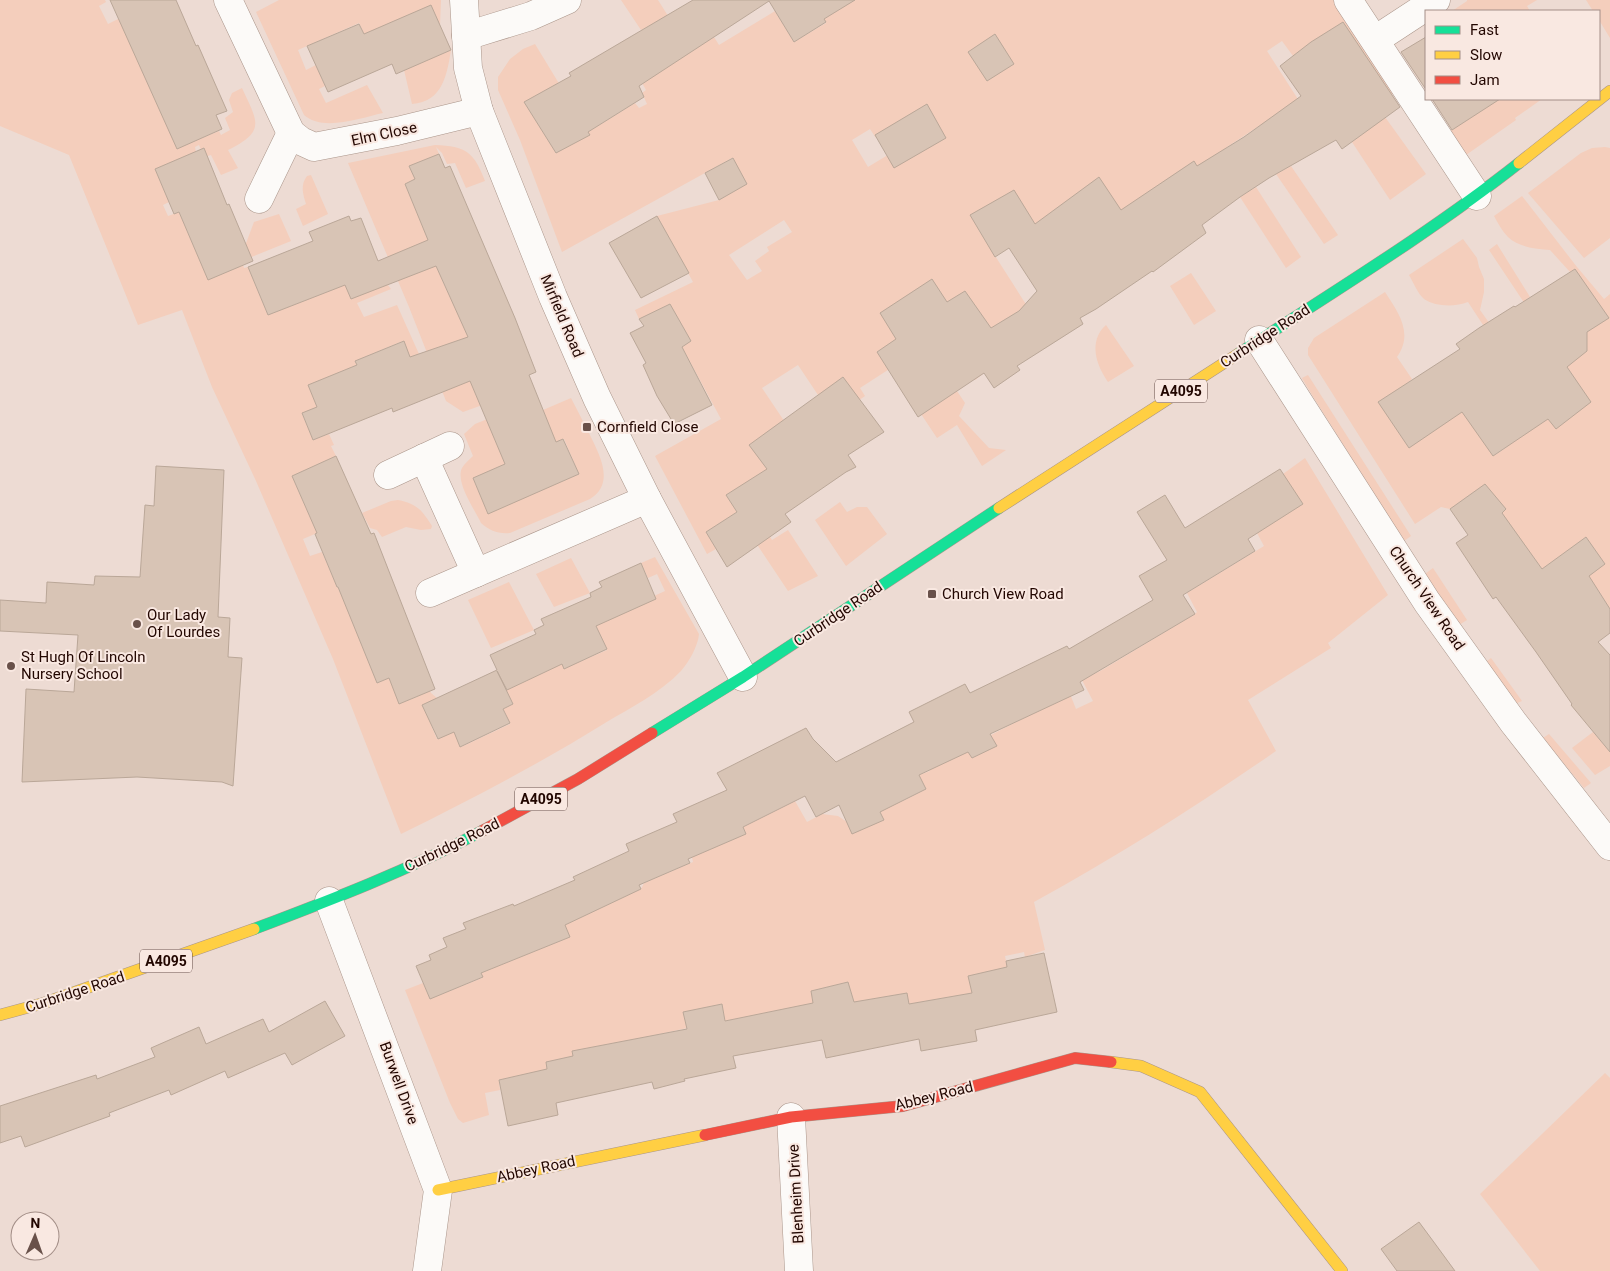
<svg xmlns="http://www.w3.org/2000/svg" width="1610" height="1271" font-family="Roboto,sans-serif">
  <style>
    .green { fill: #f4cebc; fill-rule: evenodd }
    .building { fill: #d8c4b5; stroke: #baa798 }
    .lines { fill: none; stroke-linecap: round; stroke-linejoin: round }
    .street-casing { stroke: #aa958a; stroke-width: 29 }
    .fast-casing { stroke: #aa958a; stroke-width: 12 }
    .slow-casing { stroke: #aa958a; stroke-width: 12 }
    .jam-casing { stroke: #aa958a; stroke-width: 12 }
    .street { stroke: #fcfaf8; stroke-width: 28 }
    .fast { stroke: #16e098; stroke-width: 11 }
    .slow { stroke: #ffcf43; stroke-width: 11 }
    .jam { stroke: #f24e42; stroke-width: 11 }
    .poi-dot { fill: #69514a; stroke: #f9e8e1; stroke-width: 2 }
    .labels { text-anchor: middle; stroke-width: 4; stroke-linejoin: round; paint-order: stroke }
    .shield { fill: #f9e8e1; stroke: #624a44; stroke-width: 1 }
    .shield-label { font-size: 14px; font-weight: bold; fill: #220600 }
    .street-label { font-size: 15px; fill: #220600; stroke: #f9e8e1 }
    .poi-label { font-size: 15px; fill: #220600; stroke: #f9e8e1; text-anchor: start }
  </style>
  <rect width="100%" height="100%" fill="#eddbd3"/>
  <!-- green -->
  <g class="green">
    <path d="M0 0H105L106 2 99 6 108 24 120 18 177 148 219 131 221 135 230 130 225 118 233 112 229 100 232 93 242 88C257 121 267 131 228 150L238 168 221 175 211 155 204 157 199 145 195 147 196 152 155 169 169 202 163 205 168 216 179 212 208 279 243 265 244 268 248 267 268 315 329 291 310 242 313 241 329 281 388 285 391 289 357 303 364 317 397 305 419 354 410 357 403 341 355 361 357 365 309 385 317 407 302 414 313 440 329 434 334 445 331 446 336 456 292 476 310 517H355L303 539 310 556 322 552 337 587 340 591 377 683 389 678 400 703 417 697 416 692 425 680 431 693 437 698 446 718 431 725 437 739 454 731 461 747 510 724 503 709 513 704 506 690 547 671 531 636H536L562 663 565 668 607 650 584 600 592 598 654 596 665 591 657 574 648 578 641 563 655 557 699 634C698 646 689 662 681 671 660 693 630 708 605 723 539 764 470 800 401 834L333 659 256 481 212 387 182 310 138 325 69 155 0 126Z"/>
    <path d="M279 0H441L440 26 364 34 359 23 298 50 306 70 316 65 325 86 319 89 326 103 367 85 383 113C360 118 323 132 304 115L256 12Z"/>
    <path d="M621 0H658L675 27 653 40 645 28 641 30Z"/>
    <path d="M855 0H1333L1394 93 1388 98 1311 43 1293 56 1282 41 1267 51 1323 138 1262 124 1227 147 1152 270 1143 277 1136 267 1055 260 1028 277 1011 246 992 220 978 229 1027 306 991 328 965 291 938 308 984 373 975 380 945 333 860 388 865 396 855 403 840 428 798 365 762 388 805 452 726 495 737 512 706 532 716 549 707 554 655 456 721 419 682 347 691 341 670 304 639 319 635 310 693 282 657 216 719 200 747 184 732 158 562 252 520 140 498 90V77L510 59 523 49 535 44 566 95 550 88 524 102 556 153 580 120 593 129 635 103 639 108 647 104 642 93 646 90 641 81 714 37 719 45 775 11 794 42 826 23 817 8ZM895 126 906 144 868 167 852 140 870 129 876 138ZM784 220 792 232 767 247 769 251 755 261 762 271 747 280 729 255Z"/>
    <path d="M1467 0H1537L1527 6 1530 11H1452L1467 1Z"/>
    <path d="M1586 0H1610V38L1599 20V11H1593Z"/>
    <path d="M451 50C447 74 443 102 412 104L404 70Z"/>
    <path d="M1499 99H1542L1515 118 1516 120 1466 155 1450 131Z"/>
    <path d="M1385 117 1426 174 1390 200 1352 142Z"/>
    <path d="M435 145C466 146 474 152 485 181L466 188 455 163 447 164 442 153 436 147 439 154 409 166 415 179 405 184 422 224 432 220 442 280 447 291 495 272 497 277 451 296 499 399 463 412 446 401 409 307 348 163Z"/>
    <path d="M1605 147 1610 148V238L1584 258 1528 193 1581 153 1592 148Z"/>
    <path d="M1291 166 1338 235 1324 244 1276 174Z"/>
    <path d="M311 175 328 214 303 226 296 209 306 204C303 194 300 185 307 176Z"/>
    <path d="M1256 187 1301 257 1286 268 1240 197Z"/>
    <path d="M1522 196 1577 267 1604 299 1610 294V609L1597 588 1582 600 1572 588 1605 564 1586 537 1542 569 1533 556 1525 562 1502 513 1506 509 1498 500 1483 505 1474 492 1450 509 1441 507 1415 524 1308 355V348L1314 338 1385 292C1398 312 1414 333 1397 357L1412 379 1381 406 1409 448 1429 434 1423 425 1459 402 1495 455 1507 447 1504 442 1587 397 1489 250 1497 244 1530 297 1527 299 1579 357 1587 351V342L1582 335 1608 318 1575 269 1570 272 1550 250C1536 249 1518 247 1508 237 1502 231 1498 223 1494 216Z"/>
    <path d="M279 214 291 241 244 260 242 254 254 222Z"/>
    <path d="M1463 239 1477 258 1479 267 1484 279V292L1480 310 1492 327 1487 331 1468 302C1455 307 1436 307 1424 299 1418 294 1413 282 1409 275Z"/>
    <path d="M1191 273 1216 311 1194 325 1170 286Z"/>
    <path d="M1106 325 1134 366 1108 382C1096 365 1088 341 1106 325Z"/>
    <path d="M1308 375 1411 536 1404 541 1312 395 1302 378Z"/>
    <path d="M957 391 965 403 959 416 989 448 1006 450 982 466 957 425 937 438 921 414Z"/>
    <path d="M571 398C577 410 583 421 589 433 599 454 616 483 590 499L510 533C498 534 490 531 481 523 475 510 455 482 462 468 464 464 469 460 473 456L464 434 475 424 538 399 543 410ZM564 439 579 474 488 513 473 478Z"/>
    <path d="M1305 458 1388 595 1328 643 1331 648 1248 700 1276 751C1198 805 1118 856 1034 902L1045 950 1025 957 1024 952 1005 956 1009 976 972 993 909 1004 907 993 854 1002 848 982 811 991 814 1004 725 1021 722 1004 684 1012 687 1028 642 1038 573 1051V1056L546 1062 547 1070 499 1080 500 1090 485 1093 489 1115 463 1123 458 1119 450 1103 405 990 423 983 430 999 482 978 481 974 483 972 570 937 565 925 641 889 644 883 693 862 692 857 746 834 743 827 795 801 807 822 822 814 838 816 847 822 883 820 879 808 905 800 926 789 919 775 930 771 926 763 965 745 972 758 996 746 991 735 1026 717 1068 689 1076 709 1093 701 1082 680 1102 670 1195 614 1197 612 1187 593 1264 546 1257 533 1302 504 1283 474Z"/>
    <path d="M398 500C417 504 422 510 432 526L431 529 421 530 406 527 382 537 377 530 370 528 362 513 391 501Z"/>
    <path d="M840 502 847 512 857 507H867L887 534 846 566 815 520Z"/>
    <path d="M764 526 772 540 788 530 818 576 788 591 750 534Z"/>
    <path d="M571 558 590 593 554 607 536 574Z"/>
    <path d="M1433 568 1467 620 1459 625 1425 574Z"/>
    <path d="M509 582 534 630 491 648 468 600Z"/>
    <path d="M1491 658 1522 701 1515 704 1486 662Z"/>
    <path d="M1593 732 1610 752V766L1595 775 1572 748Z"/>
    <path d="M1549 734 1591 783 1584 788 1543 738Z"/>
    <path d="M1605 1073 1610 1078V1271H1540L1480 1194Z"/>
  </g>
  <!-- building -->
  <g class="building">
    <path d="M110 0H176L196 46 198 45 227 111 216 115 222 129 177 149Z"/>
    <path d="M693 0H855L824 19 826 22 794 42 769 1 639 86 644 97 588 132 590 135 556 153 524 102 571 76 569 73Z"/>
    <path d="M431 5 451 50 396 74 392 64 328 92 307 46 359 24 364 34Z"/>
    <path d="M1343 22 1400 107 1342 149 1336 140 1269 178 1240 197 1202 225 1206 233 1153 272 1152 271 1096 309 1080 318 1083 324 1017 366 1020 370 994 388 984 373 918 417 877 352 896 339 880 313 932 279 947 302 965 291 991 328 1019 311 1037 291 1009 248 995 257 970 215 1014 190 1035 224 1099 177 1121 210 1194 161 1197 166 1244 137 1301 96 1280 66 1311 42Z"/>
    <path d="M995 34 1014 64 987 81 968 52Z"/>
    <path d="M1426 37V87L1425 88 1401 52Z"/>
    <path d="M1432 99H1500L1452 130Z"/>
    <path d="M927 104 946 138 894 168 875 135Z"/>
    <path d="M204 148 227 205 229 204 253 261 208 280 179 212 174 214 155 169Z"/>
    <path d="M439 154 445 168 450 166 515 318 536 372 529 375 556 442 563 439 579 474 488 514 473 478 505 464 470 381 393 412 392 408 313 440 302 413 317 407 308 385 357 365 355 361 404 341 410 357 468 337 436 266 351 299 345 285 268 315 248 267 313 241 309 232 349 216 351 221 361 218 378 261 428 240 405 184 415 179 409 166Z"/>
    <path d="M733 158 747 184 719 200 705 173Z"/>
    <path d="M657 216 689 273 641 298 609 243Z"/>
    <path d="M1575 269 1609 318 1587 332V351L1567 367 1591 402 1556 429 1548 419 1493 456 1462 412 1409 448 1378 402 1460 349 1456 344 1479 328 1514 306 1515 307Z"/>
    <path d="M670 304 691 341 682 347 712 405 674 424 657 396 643 365 646 363 630 333 644 326 639 319Z"/>
    <path d="M843 377 884 432 848 455 856 467 846 472 785 514 791 522 727 567 706 532 737 512 726 495 767 469 749 445Z"/>
    <path d="M336 456 371 534 374 533 435 689 399 704 389 678 377 683 338 587H337L315 534 317 533 292 476Z"/>
    <path d="M156 466 224 470 218 617 230 618 228 657 242 658 233 786 222 782 137 777 22 782 26 689 74 692 78 635 0 631V600L46 603 47 582 94 585 95 576 140 577 145 505 154 506Z"/>
    <path d="M1280 469 1303 504 1248 539 1255 551 1183 595 1195 614 1080 682 1084 690 990 734 997 746 972 758 968 752 919 775 926 789 880 812 884 820 852 834 839 805 816 817 805 796 743 827 746 834 688 859 690 863 639 885 641 889 565 925 570 937 481 973 483 977 430 999 416 966 431 960 429 955 447 947 443 938 466 929 463 923 513 904 514 906 575 880 573 877 629 851 626 844 677 822 673 814 727 790 717 773 806 728 813 739 836 762 914 722 909 712 965 684 970 693 1067 646 1069 649 1153 600 1139 576 1167 560 1137 512 1165 495 1185 528Z"/>
    <path d="M1485 484 1506 509 1502 513 1542 569 1586 537 1605 564 1589 576 1610 609V633L1598 642 1610 655V752L1571 705 1572 704 1536 652 1496 597 1493 599 1456 543 1468 535 1450 509Z"/>
    <path d="M641 563 656 599 596 626 607 649 564 669 562 664 507 690 497 671 513 704 503 709 510 723 460 747 454 732 438 739 422 705 497 670 490 655 536 634 534 630 544 625 541 619 591 597 590 593 602 587 599 582Z"/>
    <path d="M1044 953 1057 1012 975 1030 977 1041 921 1051 919 1039 826 1058 822 1040 733 1056 736 1068 684 1079 685 1081 654 1089 652 1082 556 1103 558 1115 508 1126 499 1080 547 1069 546 1062 573 1056 572 1051 687 1029 683 1012 722 1004 725 1021 813 1003 811 991 848 982 854 1002 907 993 909 1004 972 993 968 976 1007 967 1006 961Z"/>
    <path d="M325 1001 345 1036 292 1065 285 1053 228 1078 225 1071 171 1095 169 1090 109 1113 110 1116 25 1147 21 1136 0 1143V1106L96 1075 97 1079 155 1057 151 1048 199 1027 206 1044 263 1019 269 1032Z"/>
    <path d="M1419 1222 1436 1245 1455 1271H1397L1381 1249Z"/>
  </g>
  <g class="lines">
    <!-- street casing -->
    <g class="street-casing">
      <g id="street">
        <path d="M228 0 291 133 301 141 314 147 397 131 479 111"/>
        <path d="M464 0 468 68 479 111 553 297 597 398 647 499 743 677"/>
        <path d="M1348 0 1477 196"/>
        <path d="M466 36 531 16 567 0"/>
        <path d="M1375 40 1436 0"/>
        <path d="M259 199 291 133"/>
        <path d="M1259 340 1427 602 1513 722 1610 846"/>
        <path d="M424 458 476 573 647 499"/>
        <path d="M388 475 450 446"/>
        <path d="M430 593 476 573"/>
        <path d="M329 901 438 1190 427 1271"/>
        <path d="M791 1117 799 1271"/>
      </g>
    </g>
    <!-- fast casing -->
    <g class="fast-casing">
      <g id="fast">
        <path d="M1238 354C1333 292 1430 233 1519 163"/>
        <path d="M652 733 743 677 999 508"/>
        <path d="M254 929C331 900 409 870 482 831"/>
      </g>
    </g>
    <!-- slow casing -->
    <g class="slow-casing">
      <g id="slow">
        <path d="M1519 163 1610 91"/>
        <path d="M999 508 1238 354"/>
        <path d="M0 1015 44 1003 254 929"/>
        <path d="M1111 1062 1141 1066 1200 1092 1342 1271"/>
        <path d="M438 1190 705 1135"/>
      </g>
    </g>
    <!-- jam casing -->
    <g class="jam-casing">
      <g id="jam">
        <path d="M482 831 578 779 652 733"/>
        <path d="M705 1135 791 1117 903 1106 1075 1058 1111 1062"/>
      </g>
    </g>
    <!-- street -->
    <use href="#street" class="street"/>
    <!-- fast -->
    <use href="#fast" class="fast"/>
    <!-- slow -->
    <use href="#slow" class="slow"/>
    <!-- jam -->
    <use href="#jam" class="jam"/>
  </g>
  <!-- markers -->
  <g class="poi-dot">
    <rect x="582" y="422" width="10" height="10" rx="2.5"/>
    <rect x="927" y="589" width="10" height="10" rx="2.5"/>
    <circle cx="137" cy="624" r="5"/>
    <circle cx="11" cy="666" r="5"/>
  </g>
  <g class="labels">
    <!-- shield labels -->
    <g class="shield">
      <rect x="1155" y="379.5" width="52" height="23" rx="4"/>
      <rect x="515" y="787.5" width="52" height="23" rx="4"/>
      <rect x="140" y="949.5" width="52" height="23" rx="4"/>
    </g>
    <g class="shield-label">
      <text x="1181" y="396">A4095</text>
      <text x="541" y="804">A4095</text>
      <text x="166" y="966">A4095</text>
    </g>
    <!-- street labels -->
    <g class="street-label">
      <text transform="translate(384 134) rotate(-12)" y="5">Elm Close</text>
      <text transform="translate(562 316) rotate(67)" y="5">Mirfield Road</text>
      <text transform="translate(1265 336) rotate(-33)" y="5">Curbridge Road</text>
      <text transform="translate(1427 598) rotate(56)" y="5">Church View Road</text>
      <text transform="translate(838 614) rotate(-34)" y="5">Curbridge Road</text>
      <text transform="translate(452 845) rotate(-26)" y="5">Curbridge Road</text>
      <text transform="translate(75 992) rotate(-18)" y="5">Curbridge Road</text>
      <text transform="translate(399 1083) rotate(70)" y="5">Burwell Drive</text>
      <text transform="translate(934 1096) rotate(-14)" y="5">Abbey Road</text>
      <text transform="translate(536 1169) rotate(-12)" y="5">Abbey Road</text>
      <text transform="translate(796 1194) rotate(-93)" y="5">Blenheim Drive</text>
    </g>
    <!-- poi labels -->
    <g class="poi-label">
      <text x="597" y="432">Cornfield Close</text>
      <text x="942" y="599">Church View Road</text>
      <text x="147" y="620">Our Lady<tspan x="147" dy="17">Of Lourdes</tspan></text>
      <text x="21" y="662">St Hugh Of Lincoln<tspan x="21" dy="17">Nursery School</tspan></text>
    </g>
  </g>
  <!-- legend -->
  <rect x="1425" y="10" width="175" height="90" fill="#f9e8e1" stroke="#a38e87"/>
  <rect x="1435" y="26" width="25" height="8" fill="#16e098" stroke="#a38e87"/>
  <text x="1470" y="35" font-size="15" fill="#220600">Fast</text>
  <rect x="1435" y="51" width="25" height="8" fill="#ffcf43" stroke="#a38e87"/>
  <text x="1470" y="60" font-size="15" fill="#220600">Slow</text>
  <rect x="1435" y="76" width="25" height="8" fill="#f24e42" stroke="#a38e87"/>
  <text x="1470" y="85" font-size="15" fill="#220600">Jam</text>
  <!-- north arrow -->
  <g transform="translate(35 1236) rotate(2)"><circle r="24" fill="#f9e8e1" stroke="#a38e87"/>
  <path d="M0-4L9 19L0 12L-9 19Z" fill="#69514a"/>
  <text y="-8" font-size="14" font-weight="bold" text-anchor="middle" fill="#220600">N</text>
  </g>
</svg>
